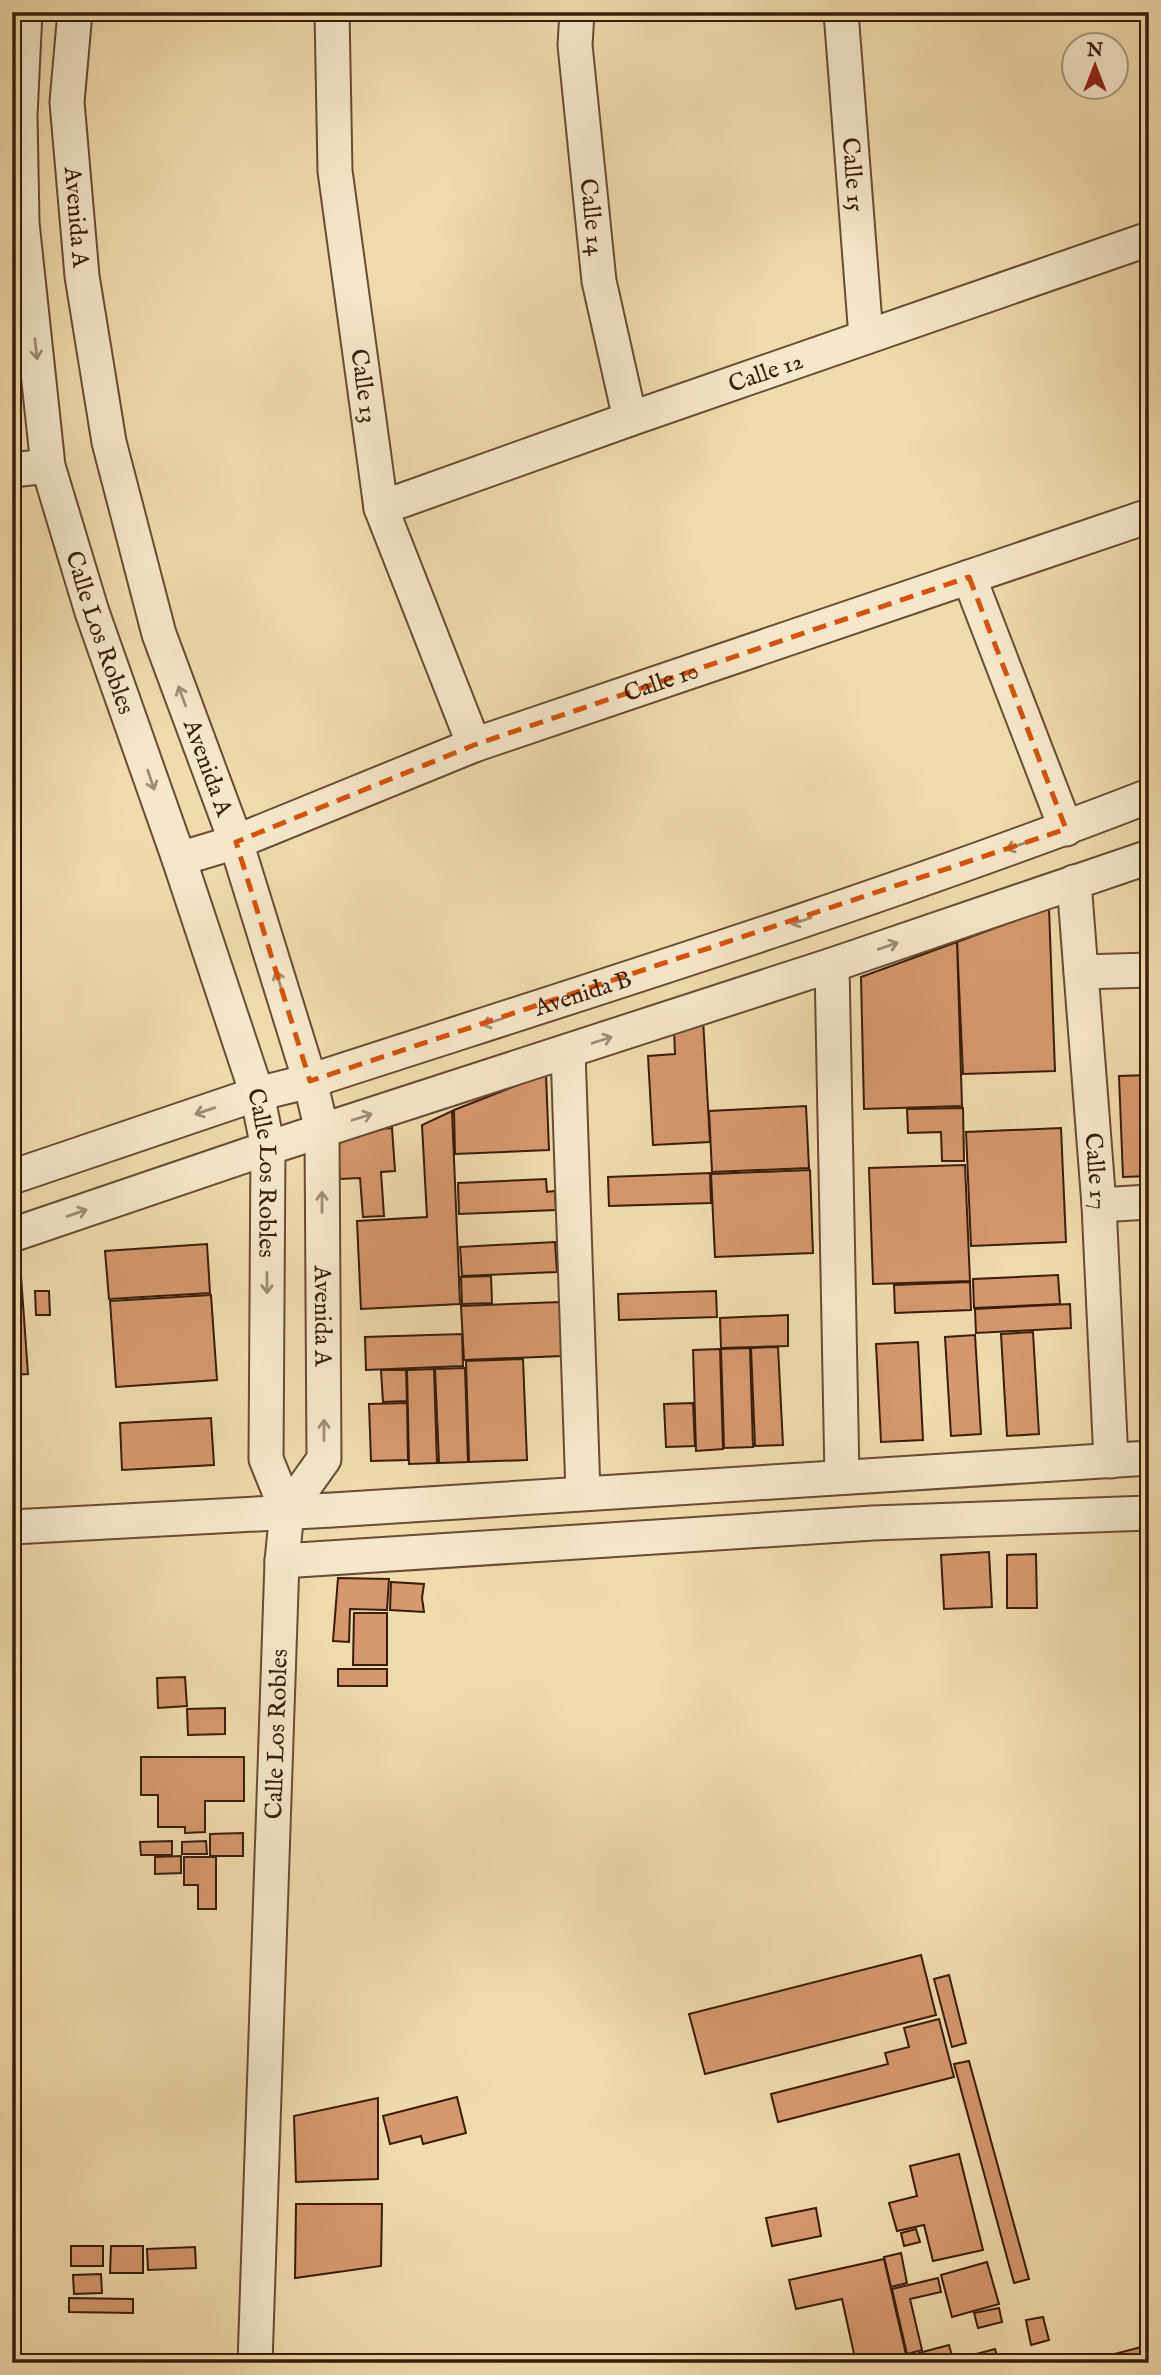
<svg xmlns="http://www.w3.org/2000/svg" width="1161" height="2375" font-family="'IM FELL English',serif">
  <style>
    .building { fill: #d5986f; stroke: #3a1c0a; stroke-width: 2 }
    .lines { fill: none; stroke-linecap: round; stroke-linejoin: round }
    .minor-casing { stroke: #684c33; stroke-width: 37 }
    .minor { stroke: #f5e8ca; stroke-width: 33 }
    .oneway { stroke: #a18c74 }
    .marked { fill: none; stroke: #d7530c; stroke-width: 5; stroke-dasharray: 14 9; stroke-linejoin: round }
    .labels { text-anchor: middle; stroke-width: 7; stroke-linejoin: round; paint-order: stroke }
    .street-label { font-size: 24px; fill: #3a1c0a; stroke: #f5e8ca }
  </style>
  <rect width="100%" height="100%" fill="#f0dbad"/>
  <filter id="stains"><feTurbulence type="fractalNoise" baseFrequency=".00286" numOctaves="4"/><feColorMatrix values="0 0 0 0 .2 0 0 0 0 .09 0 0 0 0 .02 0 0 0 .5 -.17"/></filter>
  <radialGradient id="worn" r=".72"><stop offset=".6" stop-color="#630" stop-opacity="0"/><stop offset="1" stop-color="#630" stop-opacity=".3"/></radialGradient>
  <!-- building -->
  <g class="building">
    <path d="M1049 908 1055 1071 963 1074 957 942Z"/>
    <path d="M957 942 962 1106 864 1109 861 977Z"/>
    <path d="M703 1019 710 1142 653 1145 648 1056 675 1054 674 1030Z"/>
    <path d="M1146 1044H1149V1074H1147Z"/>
    <path d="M546 1074 549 1150 455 1154 454 1110Z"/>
    <path d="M1149 1075V1176L1123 1177 1119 1076Z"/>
    <path d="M806 1106 809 1168 712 1172 709 1111Z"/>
    <path d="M963 1108 964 1161H942L941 1132 908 1133 907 1109Z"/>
    <path d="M452 1111 460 1304 361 1309 357 1221 427 1217 422 1125Z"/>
    <path d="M392 1128 395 1171 381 1172 384 1216 363 1217 360 1178 340 1179 336 1133Z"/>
    <path d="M1061 1128 1066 1242 971 1246 966 1132Z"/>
    <path d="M965 1165 970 1281 873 1284 869 1168Z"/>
    <path d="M810 1170 813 1253 715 1257 711 1174Z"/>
    <path d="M710 1173 711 1203 609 1206 608 1177Z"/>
    <path d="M546 1179 547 1192 555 1191 556 1210 459 1214 458 1183Z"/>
    <path d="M555 1242 557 1272 462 1276 460 1247Z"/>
    <path d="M207 1244 210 1293 109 1299 105 1251Z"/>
    <path d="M1058 1275 1060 1304 974 1308 973 1279Z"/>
    <path d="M21 1276 28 1374 12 1375V1277Z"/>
    <path d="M491 1276 492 1303 462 1304 461 1277Z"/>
    <path d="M970 1282 971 1310 895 1313 894 1285Z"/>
    <path d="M35 1291H49L50 1315H36Z"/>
    <path d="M716 1291 717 1317 619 1320 618 1294Z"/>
    <path d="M211 1295 217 1380 116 1387 110 1301Z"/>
    <path d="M560 1302 562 1356 464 1360 461 1306Z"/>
    <path d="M1070 1304 1071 1328 976 1333 975 1309Z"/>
    <path d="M788 1315V1346L721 1348 720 1318Z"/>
    <path d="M1033 1332 1039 1434 1007 1436 1001 1334Z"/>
    <path d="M462 1334 463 1366 366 1370 365 1337Z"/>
    <path d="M975 1335 981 1434 951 1436 945 1337Z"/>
    <path d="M918 1342 923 1440 881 1442 876 1344Z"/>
    <path d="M778 1347 783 1445 755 1446 751 1348Z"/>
    <path d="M750 1348 753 1447 724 1448 721 1349Z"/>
    <path d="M720 1349 723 1449 696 1451 693 1350Z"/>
    <path d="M523 1359 527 1460 469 1462 466 1361Z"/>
    <path d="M465 1368 468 1462 439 1463 435 1369Z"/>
    <path d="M434 1369 437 1463 409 1464 407 1370Z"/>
    <path d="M381 1370H406L407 1401 383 1402Z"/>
    <path d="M407 1403 408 1460 371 1461 369 1404Z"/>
    <path d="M693 1403 695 1446 666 1447 664 1404Z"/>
    <path d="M211 1418 214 1465 122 1470 120 1423Z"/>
    <path d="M989 1552 992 1607 944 1609 941 1555Z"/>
    <path d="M1036 1554 1037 1608H1007V1555Z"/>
    <path d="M338 1578 389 1579 387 1610 350 1609 349 1642 333 1641Z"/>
    <path d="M391 1582 424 1584 422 1598 424 1612 390 1610Z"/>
    <path d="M354 1613H387V1665H353Z"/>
    <rect x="338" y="1669" width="49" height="17"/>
    <path d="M185 1677 187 1706 158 1708 157 1678Z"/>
    <path d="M225 1708V1734L188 1735 187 1709Z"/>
    <path d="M141 1757H244V1801H205V1832L185 1833V1827H158V1795H141Z"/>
    <path d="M243 1833V1856H210V1834Z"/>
    <path d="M172 1841V1855H141L140 1842Z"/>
    <path d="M206 1841 207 1854H182V1842Z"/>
    <path d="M181 1856V1873L155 1874V1857Z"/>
    <path d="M184 1857H216V1909H198V1885H184Z"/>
    <path d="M921 1955 936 2015 705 2074 689 2014Z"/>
    <path d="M949 1975 966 2043 952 2047 934 1979Z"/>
    <path d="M939 2019 954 2077 778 2122 771 2094 888 2064 885 2053 909 2047 904 2028Z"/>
    <path d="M969 2061 1029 2279 1014 2283 954 2064Z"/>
    <path d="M457 2097 466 2133 423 2144 421 2136 390 2144 383 2116Z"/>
    <path d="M378 2098V2179L296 2182 294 2116Z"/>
    <path d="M959 2154 983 2250 933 2261 924 2225 897 2231 889 2203 917 2196 910 2166Z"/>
    <path d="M296 2204H382L381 2266 295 2278Z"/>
    <path d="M816 2208 821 2236 772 2246 766 2218Z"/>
    <path d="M916 2229 920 2242 904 2246 901 2233Z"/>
    <rect x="71" y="2246" width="32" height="20"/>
    <path d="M111 2246H143V2273H110Z"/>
    <path d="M195 2247 196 2268 148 2270 147 2249Z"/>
    <path d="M901 2253 907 2283 891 2287 884 2257Z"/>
    <path d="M884 2259 908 2363H856L842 2299 796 2309 789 2280Z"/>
    <path d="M987 2262 999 2304 952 2317 941 2275Z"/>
    <path d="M101 2274 102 2293 74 2294 73 2275Z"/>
    <path d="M938 2278 941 2292 910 2299 922 2350 907 2354 892 2289Z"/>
    <path d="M69 2298 133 2299V2313L69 2312Z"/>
    <path d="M999 2308 1002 2322 978 2328 974 2313Z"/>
    <path d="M1043 2317 1049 2340 1031 2345 1026 2320Z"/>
    <path d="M949 2345 952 2356 922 2363 919 2353Z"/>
    <path d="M1149 2345V2363H1080Z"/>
    <path d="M995 2349 999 2363H967L965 2357Z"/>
  </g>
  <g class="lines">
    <!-- minor casing -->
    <g class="minor-casing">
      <g id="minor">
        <path id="s1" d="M25 12 20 115 22 223 48 466 92 612 179 859 257 1094 268 1148 266 1459 287 1511 282 1561 255 2363"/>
        <path id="s2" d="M75 12 67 102 82 276 109 442 159 634 236 842 310 1081 322 1131 324 1459 287 1511"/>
        <path id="s3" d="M332 12 335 171 381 508 474 745"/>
        <path id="s4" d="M577 12 575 45 599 281 630 419"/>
        <path id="s5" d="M841 12 866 337"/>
        <path d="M12 470 48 466"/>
        <path id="s6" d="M381 508 630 419 1149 239"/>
        <path d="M969 577 1066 829"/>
        <path id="s7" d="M179 859 236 842 474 745 1149 516"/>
        <path id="s8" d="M1074 882 1099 1205 1111 1461"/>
        <path d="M832 965 842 1477"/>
        <path d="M1081 972 1149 970"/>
        <path d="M568 1051 583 1493"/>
        <path id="s9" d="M12 1177 257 1094 310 1081C590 990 873 903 1149 796"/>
        <path d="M1099 1205 1149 1202"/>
        <path d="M12 1235 268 1148 832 965 1149 857"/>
        <path d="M12 1527 332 1510 1149 1458"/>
        <path d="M282 1561 873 1523 1149 1513"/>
      </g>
    </g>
    <!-- minor -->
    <use href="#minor" class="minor"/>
  </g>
  <!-- one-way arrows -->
  <defs><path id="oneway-shaft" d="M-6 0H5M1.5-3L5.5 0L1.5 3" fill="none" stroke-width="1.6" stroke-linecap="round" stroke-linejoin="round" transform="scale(1.75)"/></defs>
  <g class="oneway">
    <use href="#oneway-shaft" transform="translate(36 349) rotate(84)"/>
    <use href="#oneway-shaft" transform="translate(182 696) rotate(-110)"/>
    <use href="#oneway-shaft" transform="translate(151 780) rotate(71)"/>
    <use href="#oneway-shaft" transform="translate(1016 846) rotate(161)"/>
    <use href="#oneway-shaft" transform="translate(801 921) rotate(162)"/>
    <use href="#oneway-shaft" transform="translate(888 946) rotate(-19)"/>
    <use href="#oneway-shaft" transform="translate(279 981) rotate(-107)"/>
    <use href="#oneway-shaft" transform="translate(492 1022) rotate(162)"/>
    <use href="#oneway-shaft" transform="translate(602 1040) rotate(-18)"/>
    <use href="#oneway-shaft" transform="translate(205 1111) rotate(161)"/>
    <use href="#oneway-shaft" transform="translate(362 1117) rotate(-18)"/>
    <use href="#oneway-shaft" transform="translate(322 1202) rotate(-90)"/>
    <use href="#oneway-shaft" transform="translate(77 1213) rotate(-19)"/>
    <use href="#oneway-shaft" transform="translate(267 1283) rotate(90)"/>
    <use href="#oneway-shaft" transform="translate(324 1430) rotate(-90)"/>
  </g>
  <!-- marked area -->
  <path class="marked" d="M969 577 1066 829 310 1081 236 842 474 745Z"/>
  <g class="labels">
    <!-- street labels -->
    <g class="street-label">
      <text dy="8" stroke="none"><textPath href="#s5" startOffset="163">Calle 15</textPath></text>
      <text dy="8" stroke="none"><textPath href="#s2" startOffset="206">Avenida A</textPath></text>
      <text dy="8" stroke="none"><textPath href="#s4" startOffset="206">Calle 14</textPath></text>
      <text dy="8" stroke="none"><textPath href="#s6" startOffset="408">Calle 12</textPath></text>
      <text dy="8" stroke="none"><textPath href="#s3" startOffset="376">Calle 13</textPath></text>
      <text dy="8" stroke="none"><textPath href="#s1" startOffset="630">Calle Los Robles</textPath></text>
      <text dy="8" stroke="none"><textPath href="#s7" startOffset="514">Calle 10</textPath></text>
      <text dy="8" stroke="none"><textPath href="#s2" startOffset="774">Avenida A</textPath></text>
      <text dy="8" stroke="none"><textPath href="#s9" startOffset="600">Avenida B</textPath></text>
      <text dy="8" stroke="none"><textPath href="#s8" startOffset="290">Calle 17</textPath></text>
      <text dy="8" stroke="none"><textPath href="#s1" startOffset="1197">Calle Los Robles</textPath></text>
      <text dy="8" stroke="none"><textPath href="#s2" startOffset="1340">Avenida A</textPath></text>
      <text transform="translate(276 1734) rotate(-88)" y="8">Calle Los Robles</text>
    </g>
  </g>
  <!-- margin -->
  <rect width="1161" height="2375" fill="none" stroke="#f0dbad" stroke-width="42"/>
  <rect x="14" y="14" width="1133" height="2347" fill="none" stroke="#3a1c0a" stroke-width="3.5"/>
  <rect x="21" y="21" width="1119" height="2333" fill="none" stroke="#3a1c0a" stroke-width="2"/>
  <!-- north arrow -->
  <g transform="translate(1095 66)"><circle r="33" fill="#f5e8ca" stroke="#aa967d" stroke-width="2"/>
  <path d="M0-5L12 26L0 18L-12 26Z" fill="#8f2418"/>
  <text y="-10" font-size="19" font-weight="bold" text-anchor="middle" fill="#3a1c0a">N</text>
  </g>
  <rect width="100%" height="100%" filter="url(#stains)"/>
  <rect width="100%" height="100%" fill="url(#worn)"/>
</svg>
